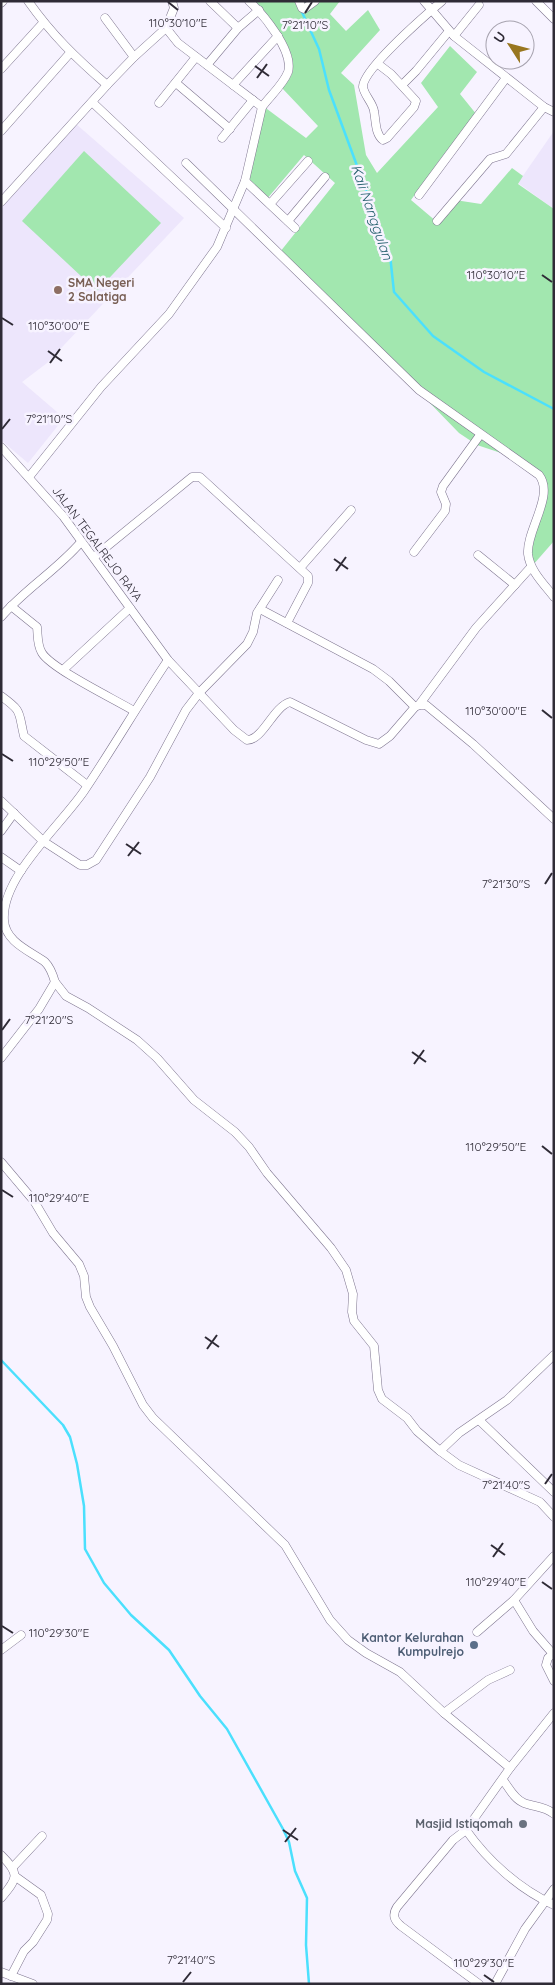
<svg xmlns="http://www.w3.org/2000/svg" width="555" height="1985" font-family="Quicksand,sans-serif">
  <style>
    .built { fill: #ede6fc }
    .green { fill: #a2e7af }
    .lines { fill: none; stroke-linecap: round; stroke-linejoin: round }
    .stream { stroke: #4be0fd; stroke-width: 2.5 }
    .street-casing { stroke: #7f7690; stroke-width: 9 }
    .street { stroke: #fff; stroke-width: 8 }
    .ticks { fill: none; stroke: #2f2b36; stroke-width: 2 }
    .education-dot { fill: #8d6e63; stroke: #f7f3ff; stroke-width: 2 }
    .service-dot { fill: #5c6f8a; stroke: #f7f3ff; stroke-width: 2 }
    .worship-dot { fill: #6b7280; stroke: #f7f3ff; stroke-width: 2 }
    .labels { text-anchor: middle; stroke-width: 5; stroke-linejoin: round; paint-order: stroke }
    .education-label { font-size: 12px; font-weight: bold; fill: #785e54; stroke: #f7f3ff; text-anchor: start }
    .street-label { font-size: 12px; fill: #2f2b36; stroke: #f7f3ff }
    .service-label { font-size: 12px; font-weight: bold; fill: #4e5e75; stroke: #f7f3ff; text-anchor: end }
    .worship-label { font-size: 12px; font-weight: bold; fill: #5b616d; stroke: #f7f3ff; text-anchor: end }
    .water-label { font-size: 14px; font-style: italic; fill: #25606d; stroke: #f7f3ff }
    .ticks-label { font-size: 12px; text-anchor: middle; fill: #2f2b36; stroke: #f7f3ff; stroke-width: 5; stroke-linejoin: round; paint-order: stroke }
  </style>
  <rect width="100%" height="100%" fill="#f7f3ff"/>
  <!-- built -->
  <g class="built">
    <path d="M76 124 184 218 47 363 22 382 64 418 28 463 1 440V209Z"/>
    <path d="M554 131V209L518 183Z"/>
  </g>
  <!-- green -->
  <g class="green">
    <path d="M254 1H340L330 14 346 31 368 10 380 30 341 73 354 85 366 155 377 173 438 107 421 83 450 46 477 72 460 94 477 115 441 158 411 200 437 222 455 200 481 204 512 168 523 176 518 184 554 209V541L533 565 531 557 541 484 525 461 477 445 459 433 331 301 280 252 335 183 304 155 266 200 247 183 263 106 306 138 318 126 282 88C287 82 293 76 293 68 294 45 269 16 254 1Z"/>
    <path d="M84 151 161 223 97 291 22 221Z"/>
  </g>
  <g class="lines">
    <!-- stream -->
    <g class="stream">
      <path d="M301 10 319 49 329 90 390 255 394 292 433 336 484 372 554 409"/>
      <path d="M1 1360 63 1425 70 1437 77 1464 84 1506 85 1549 104 1583 131 1615 169 1650 200 1696 227 1729 283 1829 289 1842 295 1871 307 1898 306 1945 309 1984"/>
    </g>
    <!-- street casing -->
    <g class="street-casing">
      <g id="street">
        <path d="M28 1C52 35 76 58 107 85"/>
        <path d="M210 1 238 28"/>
        <path d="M249 1C263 14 294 51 288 72 283 85 270 96 262 107"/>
        <path d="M299 1 302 8 304 9 315 1"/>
        <path d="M424 1 454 36 544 107 554 112"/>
        <path d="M536 1 554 19"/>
        <path d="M1 3 3 1"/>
        <path d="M105 18 134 57"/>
        <path d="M454 36 479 5"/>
        <path d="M378 64 391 74 416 101 414 107 387 138 383 140C375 134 376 121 374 111 373 103 364 95 363 87 362 70 428 13 442 1"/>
        <path d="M207 65 238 28 259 10"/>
        <path d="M1 69 43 23"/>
        <path d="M176 83 230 129"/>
        <path d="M233 85 278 36"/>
        <path d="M402 85 416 71 449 31"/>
        <path d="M92 102 226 228"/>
        <path d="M159 103 196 57"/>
        <path d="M1 131 70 53"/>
        <path d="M222 138 253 100"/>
        <path d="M186 163 419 390 539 475C555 495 526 531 528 554 530 571 544 584 554 597"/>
        <path d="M245 181 295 228"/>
        <path d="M419 195 506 78"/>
        <path d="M1 202 107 85 134 57 166 28 174 8 172 1"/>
        <path d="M270 204 308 161"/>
        <path d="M288 221 325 177"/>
        <path d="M437 221 490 159 506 154 544 107"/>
        <path d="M1 447 63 516 168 660 234 730 247 740C263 740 273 707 290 702L366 740 379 744 390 736 415 707 419 705H426L473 744 554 819"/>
        <path d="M29 477 101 387 169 314 217 247 245 181 262 107 178 43 166 28"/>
        <path d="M414 552 445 511 446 504 441 492 443 486 480 435"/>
        <path d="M478 555 515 585"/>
        <path d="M94 557 192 477H200L308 576V583L287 623"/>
        <path d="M300 568 351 510"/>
        <path d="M11 606 37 627C38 636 37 645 42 653 52 669 114 699 134 711"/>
        <path d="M260 609 373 669 389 681 415 707"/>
        <path d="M1 617C25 589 57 570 81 542"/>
        <path d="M63 670 130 608"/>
        <path d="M1 696C23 712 18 711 24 736L87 785"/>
        <path d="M419 705 476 628 531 567"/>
        <path d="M1 801 43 841 80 865H87L96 860 150 777 186 710 199 693 247 644 253 632 257 613 278 580"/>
        <path d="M1 831 14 813"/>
        <path d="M1 857 21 871"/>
        <path d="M55 982 66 996 88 1008 137 1040 157 1058 194 1100 235 1132 249 1147 267 1173 331 1248 346 1270 353 1294 352 1312 354 1321 374 1346 378 1390 382 1399 407 1418 417 1431 440 1451"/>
        <path d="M1 1058 39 1009 55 982C53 975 50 967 45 962 30 951 5 942 4 920 1 877 61 825 84 791 113 748 139 703 168 660"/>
        <path d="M1 1162 34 1201 53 1233 79 1264 84 1276 86 1297 90 1307 113 1346 143 1405 153 1418 285 1545 330 1620 348 1640 366 1653 400 1672 444 1713 510 1768 466 1830C488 1861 519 1889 554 1905"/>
        <path d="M554 1355 507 1400 459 1433 440 1451 459 1465 540 1502 554 1517"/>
        <path d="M479 1420 554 1492"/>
        <path d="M514 1600 533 1631 553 1654"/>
        <path d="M477 1632 514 1600 554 1556"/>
        <path d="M1 1650 21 1635"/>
        <path d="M554 1653 548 1658 546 1665 554 1681"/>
        <path d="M444 1713 488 1680 510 1670"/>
        <path d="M510 1768 554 1713"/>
        <path d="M503 1780C509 1788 514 1799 524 1803 534 1807 545 1806 554 1814"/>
        <path d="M466 1830 453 1840 397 1907C392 1915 394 1920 401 1926L479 1984"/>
        <path d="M1 1855C20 1874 18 1878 1 1898"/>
        <path d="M13 1867 42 1836"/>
        <path d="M1 1972 33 1984"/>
        <path d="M11 1976 24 1951 33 1942 47 1920 48 1914 41 1895 16 1877"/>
        <path d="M495 1984 525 1929 554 1889"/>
      </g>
    </g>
    <!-- street -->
    <use href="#street" class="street"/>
  </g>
  <!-- ticks -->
  <path class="ticks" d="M168 2 178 10M305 13 312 2M255 66 269 76M257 78 267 64M542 275 552 282M2 318 13 325M48 351 62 361M50 363 60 349M2 429 10 419M334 559 348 569M336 571 346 557M542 710 552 718M2 754 13 761M126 844 141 854M128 856 139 842M545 884 552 873M2 1030 10 1019M412 1052 426 1062M414 1064 424 1050M542 1146 552 1154M2 1190 13 1197M205 1337 219 1347M207 1349 217 1335M545 1484 552 1474M491 1545 505 1555M493 1557 503 1543M542 1582 552 1589M2 1626 13 1633M283 1830 298 1840M285 1842 296 1828M484 1975 494 1982M183 1982 191 1972"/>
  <!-- markers -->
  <circle class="education-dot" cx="58" cy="290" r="5"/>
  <circle class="service-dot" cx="474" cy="1645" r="5"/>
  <circle class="worship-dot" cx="523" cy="1824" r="5"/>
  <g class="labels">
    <!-- education labels -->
    <g class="education-label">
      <text x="68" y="287">SMA Negeri<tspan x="68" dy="14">2 Salatiga</tspan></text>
    </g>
    <!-- street labels -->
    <g class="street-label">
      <text transform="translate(97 544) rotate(53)" y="4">JALAN TEGALREJO RAYA</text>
    </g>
    <!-- service labels -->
    <g class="service-label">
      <text x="464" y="1642">Kantor Kelurahan<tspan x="464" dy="14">Kumpulrejo</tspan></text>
    </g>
    <!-- worship labels -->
    <g class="worship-label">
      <text x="513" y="1828">Masjid Istiqomah</text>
    </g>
    <!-- water labels -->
    <g class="water-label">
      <text transform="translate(372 212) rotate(71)" y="5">Kali Nanggulan</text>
    </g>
  </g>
  <g class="ticks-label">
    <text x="178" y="27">110°30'10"E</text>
    <text x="305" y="29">7°21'10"S</text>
    <text x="496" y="279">110°30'10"E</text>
    <text x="59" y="330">110°30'00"E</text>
    <text x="49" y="423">7°21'10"S</text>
    <text x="496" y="715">110°30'00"E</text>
    <text x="59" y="766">110°29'50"E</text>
    <text x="506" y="888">7°21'30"S</text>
    <text x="49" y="1024">7°21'20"S</text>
    <text x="496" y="1151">110°29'50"E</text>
    <text x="59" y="1202">110°29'40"E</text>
    <text x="506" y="1489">7°21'40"S</text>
    <text x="496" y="1586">110°29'40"E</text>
    <text x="59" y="1637">110°29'30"E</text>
    <text x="191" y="1964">7°21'40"S</text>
    <text x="484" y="1967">110°29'30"E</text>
  </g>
  <!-- border -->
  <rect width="555" height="1985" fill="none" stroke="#2f2b36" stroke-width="5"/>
  <!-- north arrow -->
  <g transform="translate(510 45) rotate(306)"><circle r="24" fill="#f7f3ff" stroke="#a7a3af"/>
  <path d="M0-4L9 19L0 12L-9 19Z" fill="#98761f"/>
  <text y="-8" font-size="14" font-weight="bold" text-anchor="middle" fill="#2f2b36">U</text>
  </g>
</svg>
